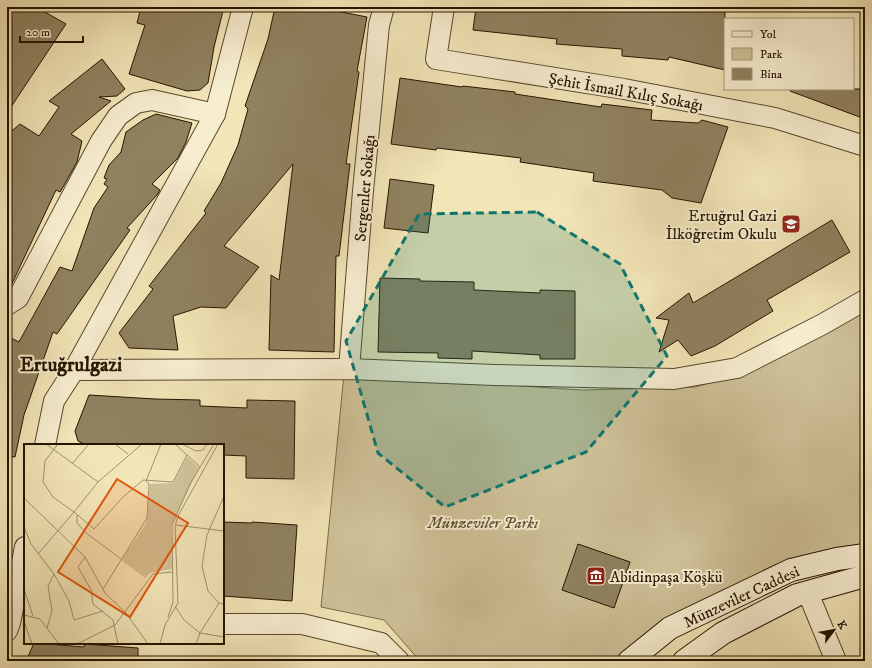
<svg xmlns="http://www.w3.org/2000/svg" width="872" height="668" font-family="'IM FELL DW Pica',serif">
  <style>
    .green { fill: #cfc198; stroke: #7a6a4c }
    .building { fill: #90815f; stroke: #251400 }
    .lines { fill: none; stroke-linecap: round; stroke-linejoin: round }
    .street-casing { stroke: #58482e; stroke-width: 22 }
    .secondary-casing { stroke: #251400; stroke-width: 24 }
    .street { stroke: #f7eed0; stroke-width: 20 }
    .secondary { stroke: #f7eed0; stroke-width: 22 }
    .marked { fill: #0f766e; fill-opacity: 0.2; stroke: #0f766e; stroke-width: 3; stroke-dasharray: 8 5; stroke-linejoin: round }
    .labels { text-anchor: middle; stroke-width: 4; stroke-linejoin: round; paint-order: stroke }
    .street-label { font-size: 16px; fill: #251400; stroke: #f7eed0 }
    .poi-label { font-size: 16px; fill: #251400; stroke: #f7eed0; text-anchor: end }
    .park-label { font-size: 16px; font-style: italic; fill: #605135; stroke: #f7eed0 }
    .district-label { font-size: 20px; font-weight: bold; fill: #251400; stroke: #f7eed0 }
    .inset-road { fill: none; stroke: #a0916e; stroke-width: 1 }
    .view { fill: #de560b; fill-opacity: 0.15; stroke: #de560b; stroke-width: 2 }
    .inset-edge { fill: none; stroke: #251400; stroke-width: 2 }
  </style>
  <rect width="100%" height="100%" fill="#f2e5b7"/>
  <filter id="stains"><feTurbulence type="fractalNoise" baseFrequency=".005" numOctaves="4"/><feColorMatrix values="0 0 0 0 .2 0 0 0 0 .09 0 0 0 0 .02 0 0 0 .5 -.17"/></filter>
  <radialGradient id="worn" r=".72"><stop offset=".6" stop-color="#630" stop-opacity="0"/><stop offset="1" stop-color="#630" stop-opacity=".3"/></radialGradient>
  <!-- green -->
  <path class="green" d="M865 311V548L619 661H420L384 620 321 607 344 374 582 390 695 387 748 372Z"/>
  <!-- building -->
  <g class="building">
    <path d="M7 7H36L66 24 7 113Z"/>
    <path d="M141 7H224L214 47 208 83 200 90 187 91 129 74 145 25 137 23Z"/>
    <path d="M275 7H316L367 17 357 71 359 72 346 164H350L339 256H336L334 352 269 350 271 275 279 280 293 164 224 246 259 267 226 308 201 307 173 316 178 350 129 348 119 333 153 289 149 286 206 213 204 211 221 183 238 145 248 109 245 106 268 39Z"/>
    <path d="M476 7H708L725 11V70L669 57 668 60 622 56V49L556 44 557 39 473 30Z"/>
    <path d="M102 59 125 89 117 96 99 97 111 101 71 134 82 141 77 162 63 187 60 192 56 190 9 290 7 291V135L20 124 39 136 59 107 49 101Z"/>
    <path d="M400 78 462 87 463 86 515 92V94L601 107 602 104 652 110 651 120 698 123 702 120 728 127 701 203 672 198 662 190 593 181 594 173 520 162 521 158 437 148 436 150 391 144Z"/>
    <path d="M790 89H865V119L790 91Z"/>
    <path d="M156 114 192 123 186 142 178 158 152 184 160 190 157 195 127 228 130 230 57 334 53 332 24 415 15 457 7 456V336L19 342 60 267 72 271 94 208 108 187 104 184 107 179 104 178 109 165 121 152 126 132 143 120Z"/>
    <path d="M390 179 434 185 428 233 384 228Z"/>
    <path d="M832 220 850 252 767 300 773 311 715 346 691 356 678 340 659 352 669 320 656 318 689 293 693 303Z"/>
    <path d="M380 278 420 279V281L474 282V290L540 293V290L575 291V359H540V355L472 351V359L438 358V353L378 352Z"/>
    <path d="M89 395 155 399 200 400V406L247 408V400L295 401 294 479 246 478V456L223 455V445H86L78 441 75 431Z"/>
    <path d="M223 522 252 523V522L297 525 292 601 223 596Z"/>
    <path d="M578 544 630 562 614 608 562 590Z"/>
    <path d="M34 643 84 647 85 644 138 648V661H26Z"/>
  </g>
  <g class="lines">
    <!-- street casing -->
    <g class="street-casing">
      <g id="street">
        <path d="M444 7 436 59 624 89 775 118 865 146"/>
        <path d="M7 305 18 298 101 141 118 116 136 103 152 100 215 114"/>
        <path d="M349 369 363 191 379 25 384 7"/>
        <path d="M74 370 349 369 494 375 674 379 737 368 823 324 865 300"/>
        <path d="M45 445 54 401 74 370 215 114 243 7"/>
        <path d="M808 593 836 661"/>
        <path d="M223 624H302L381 643 399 661"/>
        <path d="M7 631 10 623 25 547"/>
      </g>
    </g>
    <!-- secondary casing -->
    <g class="secondary-casing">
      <g id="secondary">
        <path d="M629 661 670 628 791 570 837 559 865 555"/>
        <path d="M684 661 723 633 797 595 865 576"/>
      </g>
    </g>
    <!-- street -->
    <use href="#street" class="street"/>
    <!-- secondary -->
    <use href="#secondary" class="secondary"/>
  </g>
  <!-- marked area -->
  <path class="marked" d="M537 212 620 264 667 356 586 452 445 507 378 453 346 341 419 214Z"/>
  <!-- icons -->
  <defs>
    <g id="school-square" transform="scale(1)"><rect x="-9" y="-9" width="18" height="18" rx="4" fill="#8f2418" stroke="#f7eed0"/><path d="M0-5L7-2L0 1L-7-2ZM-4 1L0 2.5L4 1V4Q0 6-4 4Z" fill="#fff"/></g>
    <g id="museum-square" transform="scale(1)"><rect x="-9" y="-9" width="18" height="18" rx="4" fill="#8f2418" stroke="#f7eed0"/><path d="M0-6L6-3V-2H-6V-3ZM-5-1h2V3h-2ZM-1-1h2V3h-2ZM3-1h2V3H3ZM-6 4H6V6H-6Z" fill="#fff"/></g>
  </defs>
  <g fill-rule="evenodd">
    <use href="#school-square" x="791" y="224"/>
    <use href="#museum-square" x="596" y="576"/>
  </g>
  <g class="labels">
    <!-- street labels -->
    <g class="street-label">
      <text transform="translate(626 91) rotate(10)" y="6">Şehit İsmail Kılıç Sokağı</text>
      <text transform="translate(364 188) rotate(-85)" y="6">Sergenler Sokağı</text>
      <text transform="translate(741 596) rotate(-25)" y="6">Münzeviler Caddesi</text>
    </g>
    <!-- poi labels -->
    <g class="poi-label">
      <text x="777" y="221">Ertuğrul Gazi<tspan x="777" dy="18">İlköğretim Okulu</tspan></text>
      <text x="610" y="582" text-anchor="start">Abidinpaşa Köşkü</text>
    </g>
    <!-- park labels -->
    <g class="park-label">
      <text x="483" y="528">Münzeviler Parkı</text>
    </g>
    <!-- district labels -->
    <g class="district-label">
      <text x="71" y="371">Ertuğrulgazi</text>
    </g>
  </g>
  <!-- overview -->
  <g transform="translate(24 444)">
    <rect width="200" height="200" fill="#f2e5b7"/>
    <path d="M163 13 175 24 147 82 148 125 126 129 121 134 97 116 122 80 126 40 149 39Z" fill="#cfc198"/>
    <path class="inset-road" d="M22 0 74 38M91 0 104 10M118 0 74 38 50 68 70 85 99 53 119 36 149 38 163 11M151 0 176 23M158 0 172 7 179 6 183 0M48 20 65 0M200 52 183 91 178 122 184 147 195 159 200 160M0 54 61 113 81 149 102 169 124 200M53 71V79L62 89 97 115M152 81 200 87M0 83 7 100 30 130 45 157 50 176 79 167M14 110 50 68 29 53 19 38 21 17 34 0M61 113 54 123 67 146 69 160 89 176 94 200M0 145 9 172M79 145 123 74 125 40 122 37 137 0M151 162 160 176M0 171 16 175 35 200M144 173 149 158 148 81 166 40 190 0M160 176 176 189 200 193M0 177 8 200M141 181 154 159 151 82 154 72 194 0M23 184 28 167 24 142 30 130M53 200 91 181 129 130 148 128M136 200 141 181M172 200 176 189 195 159"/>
    <path class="view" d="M93 35 164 79 106 173 34 128Z"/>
    <rect width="200" height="200" class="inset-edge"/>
  </g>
  <!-- margin -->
  <rect width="872" height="668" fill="none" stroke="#f2e5b7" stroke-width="24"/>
  <rect x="8" y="8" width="856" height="652" fill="none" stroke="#251400" stroke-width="2"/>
  <rect x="12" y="12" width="848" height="644" fill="none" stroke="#251400"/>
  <!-- legend -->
  <rect x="724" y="18" width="130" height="72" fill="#f7eed0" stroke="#a3977d"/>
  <rect x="732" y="31" width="20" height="6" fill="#f7eed0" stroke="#a3977d"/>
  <text x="760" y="38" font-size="12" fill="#251400">Yol</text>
  <rect x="732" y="48" width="20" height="12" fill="#cfc198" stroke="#a3977d"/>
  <text x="760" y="58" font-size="12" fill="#251400">Park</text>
  <rect x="732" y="68" width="20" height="12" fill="#90815f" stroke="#a3977d"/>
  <text x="760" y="78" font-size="12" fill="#251400">Bina</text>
  <!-- north arrow -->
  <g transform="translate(834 630) rotate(58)" stroke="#f7eed0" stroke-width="3" paint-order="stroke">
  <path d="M0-3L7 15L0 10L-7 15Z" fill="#251400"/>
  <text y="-6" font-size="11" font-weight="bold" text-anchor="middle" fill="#251400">K</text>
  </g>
  <!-- scale -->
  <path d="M20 36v6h63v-6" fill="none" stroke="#251400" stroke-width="2"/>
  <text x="26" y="36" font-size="12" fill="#251400" stroke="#f7eed0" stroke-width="3" paint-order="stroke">20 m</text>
  <rect width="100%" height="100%" filter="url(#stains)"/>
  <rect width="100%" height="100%" fill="url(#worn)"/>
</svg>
